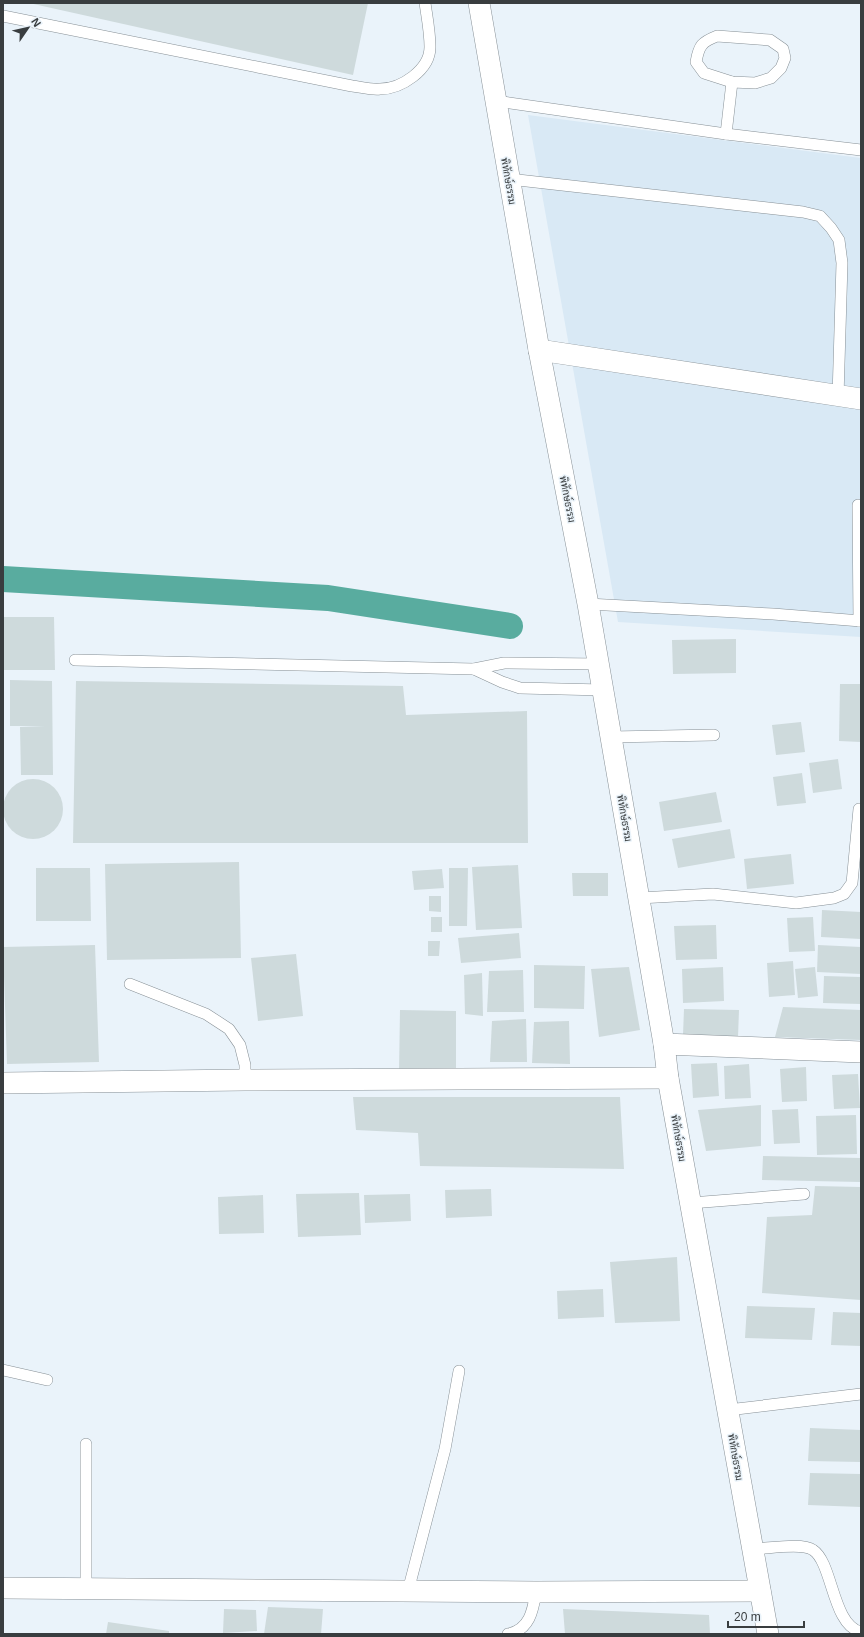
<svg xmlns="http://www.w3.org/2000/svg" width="864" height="1637" font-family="Arial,Sarabun,sans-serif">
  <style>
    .built { fill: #d9e9f5 }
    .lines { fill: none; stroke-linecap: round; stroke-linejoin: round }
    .canal { stroke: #59ac9f; stroke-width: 26 }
    .building { fill: #cedadc }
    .service-casing { stroke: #879096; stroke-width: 12 }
    .minor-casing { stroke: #879096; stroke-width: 22 }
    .service { stroke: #fff; stroke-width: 11 }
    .minor { stroke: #fff; stroke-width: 21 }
    .labels { text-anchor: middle; stroke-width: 3; stroke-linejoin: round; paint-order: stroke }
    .street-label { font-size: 10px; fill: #393d3f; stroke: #eaf3fa }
  </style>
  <rect width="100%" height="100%" fill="#eaf3fa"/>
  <!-- built -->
  <path class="built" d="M528 115 861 158V637L618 622Z"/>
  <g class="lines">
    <!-- canal -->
    <path class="canal" d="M3 579 328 598 510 626"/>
  </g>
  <!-- building -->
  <g class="building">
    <path d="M29 3H368L353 75Z"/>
    <path d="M3 617H54L55 670H3Z"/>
    <path d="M736 639V673L673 674 672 640Z"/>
    <path d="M10 680 52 681 53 775H21L20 727 45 726H10Z"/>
    <path d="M76 681 403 686 406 715 527 711 528 843H73Z"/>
    <path d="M840 684H861V742L839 741Z"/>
    <path d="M801 722 805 752 776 755 772 725Z"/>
    <path d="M838 759 842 789 813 793 809 763Z"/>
    <path d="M802 773 806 803 777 806 773 777Z"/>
    <circle cx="33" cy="809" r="30"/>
    <path d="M716 792 722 822 664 831 659 802Z"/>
    <path d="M730 829 735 858 678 868 672 839Z"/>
    <path d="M791 854 794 884 747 889 744 859Z"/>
    <path d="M239 862 241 958 107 960 105 864Z"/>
    <path d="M518 865 522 928 476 930 472 867Z"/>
    <path d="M36 868H90L91 921H36Z"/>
    <path d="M449 868H468L467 926H449Z"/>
    <path d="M442 869 444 888 414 890 412 871Z"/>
    <path d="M572 873H608V896H573Z"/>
    <path d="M429 896H441V912L429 911Z"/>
    <path d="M822 910 861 912V939L821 937Z"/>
    <rect x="431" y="917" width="11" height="15"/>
    <path d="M813 917 815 951 789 952 787 918Z"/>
    <path d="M716 925 717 959 676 960 674 926Z"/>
    <path d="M519 933 521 958 461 963 458 938Z"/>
    <path d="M428 941H440L439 956H428Z"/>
    <path d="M95 945 99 1062 7 1064 3 947Z"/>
    <path d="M818 945 861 947V974L817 972Z"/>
    <path d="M296 954 303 1016 258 1021 251 958Z"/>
    <path d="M793 961 795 995 769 997 767 963Z"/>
    <path d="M534 965 585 966 584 1009 534 1008Z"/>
    <path d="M629 967 640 1030 599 1037 591 969Z"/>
    <path d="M723 967 724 1001 683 1003 682 969Z"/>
    <path d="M815 967 818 996 798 998 795 969Z"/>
    <path d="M523 970 524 1012H487L489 971Z"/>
    <path d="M482 973 483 1016 465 1014 464 975Z"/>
    <path d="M824 976 861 977V1004L823 1003Z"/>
    <path d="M783 1007 861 1010V1040L775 1037Z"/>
    <path d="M684 1009 739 1010 738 1037 683 1035Z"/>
    <path d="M400 1010 456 1011V1074L399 1073Z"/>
    <path d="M526 1019 527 1062H490L492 1021Z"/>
    <path d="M569 1021 570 1064 532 1063 534 1022Z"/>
    <path d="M717 1063 719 1096 693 1098 691 1064Z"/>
    <path d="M749 1064 751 1098 725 1099 724 1066Z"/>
    <path d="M806 1067 807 1101 782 1102 780 1069Z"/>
    <path d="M858 1074 860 1108 834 1109 832 1075Z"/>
    <path d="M353 1097H620L624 1169 420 1166 418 1133 356 1130Z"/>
    <path d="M761 1105V1146L706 1151 698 1110Z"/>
    <path d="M798 1109 800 1143 774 1144 772 1110Z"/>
    <path d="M856 1115 857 1154 817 1155 816 1116Z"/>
    <path d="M763 1156 861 1158V1182L762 1180Z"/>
    <path d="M815 1186 861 1187V1300L762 1293 767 1217 812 1215Z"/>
    <path d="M491 1189 492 1216 446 1218 445 1190Z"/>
    <path d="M359 1193 361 1235 298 1237 296 1194Z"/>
    <path d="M410 1194 411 1221 365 1223 364 1195Z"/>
    <path d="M263 1195 264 1233 219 1234 218 1197Z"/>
    <path d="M677 1257 680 1321 615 1323 610 1262Z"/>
    <path d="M603 1289 604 1317 558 1319 557 1291Z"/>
    <path d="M747 1306 815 1308 812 1340 745 1338Z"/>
    <path d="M833 1312 861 1313V1346L831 1345Z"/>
    <path d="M810 1428 861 1430V1462L808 1461Z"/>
    <path d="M810 1473 861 1474V1507L808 1505Z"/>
    <path d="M268 1607 323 1609 321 1634H264Z"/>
    <path d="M224 1609 256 1610 257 1631 223 1633Z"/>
    <path d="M563 1609 709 1615 710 1634H565Z"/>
    <path d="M108 1622 169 1631V1634H106Z"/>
  </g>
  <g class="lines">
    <!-- service casing -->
    <g class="service-casing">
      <g id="service">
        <path d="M3 16 352 86C361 87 371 90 380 89 401 89 430 70 430 47 430 32 427 17 425 3"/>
        <path d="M717 36 770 40 783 49 785 58 781 68 771 78 755 83 732 82 704 73 696 62C699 45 702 42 717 36Z"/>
        <path d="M496 101 726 134 861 150"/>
        <path d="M726 134 732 82"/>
        <path d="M509 179 803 212 820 216 831 228 839 240 842 263 838 397"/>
        <path d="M858 505 859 621"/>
        <path d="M588 604 773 614 861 621"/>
        <path d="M75 660 474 669 504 663 599 664"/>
        <path d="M474 669 502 682 520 688 603 690"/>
        <path d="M611 737 714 735"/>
        <path d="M639 898 713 894 796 903 834 898 844 894 852 883 859 809"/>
        <path d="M130 984 206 1014 229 1029 240 1045 245 1065V1080"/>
        <path d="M691 1203 804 1194"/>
        <path d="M3 1370 47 1380"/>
        <path d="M728 1410 861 1394"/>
        <path d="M753 1549C767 1549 802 1542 813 1550 833 1563 832 1625 861 1632"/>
        <path d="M86 1588V1444"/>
        <path d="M408 1591 445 1449 459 1371"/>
        <path d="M508 1634C530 1630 533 1610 536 1592"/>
      </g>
    </g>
    <!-- minor casing -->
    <g class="minor-casing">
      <g id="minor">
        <path d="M479 3 539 350 588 604 664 1044 668 1078 768 1634"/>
        <path d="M539 350 861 399"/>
        <path d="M664 1044 861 1052"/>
        <path d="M3 1083 245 1080 668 1078"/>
        <path d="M3 1588 536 1592 760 1591"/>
      </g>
    </g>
    <!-- service -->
    <use href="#service" class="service"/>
    <!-- minor -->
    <use href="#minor" class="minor"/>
  </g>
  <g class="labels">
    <!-- street labels -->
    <g class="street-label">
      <text transform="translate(509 181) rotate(80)" y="4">พิทักษ์ธรรม</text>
      <text transform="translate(568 499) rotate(79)" y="4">พิทักษ์ธรรม</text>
      <text transform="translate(625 818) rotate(80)" y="4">พิทักษ์ธรรม</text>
      <text transform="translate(679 1138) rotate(80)" y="4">พิทักษ์ธรรม</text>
      <text transform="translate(736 1457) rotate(80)" y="4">พิทักษ์ธรรม</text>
    </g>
  </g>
  <!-- border -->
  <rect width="864" height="1637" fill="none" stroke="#393d3f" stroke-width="8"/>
  <!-- north arrow -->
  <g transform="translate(28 28) rotate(56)" stroke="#eaf3fa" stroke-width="3" paint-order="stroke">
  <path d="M0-3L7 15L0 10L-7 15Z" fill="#393d3f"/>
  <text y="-6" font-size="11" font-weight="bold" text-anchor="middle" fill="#393d3f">N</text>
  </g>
  <!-- scale -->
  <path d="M728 1621v6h76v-6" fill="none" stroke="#393d3f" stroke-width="2"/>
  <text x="734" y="1621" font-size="12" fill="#393d3f" stroke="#eaf3fa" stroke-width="3" paint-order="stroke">20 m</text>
</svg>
